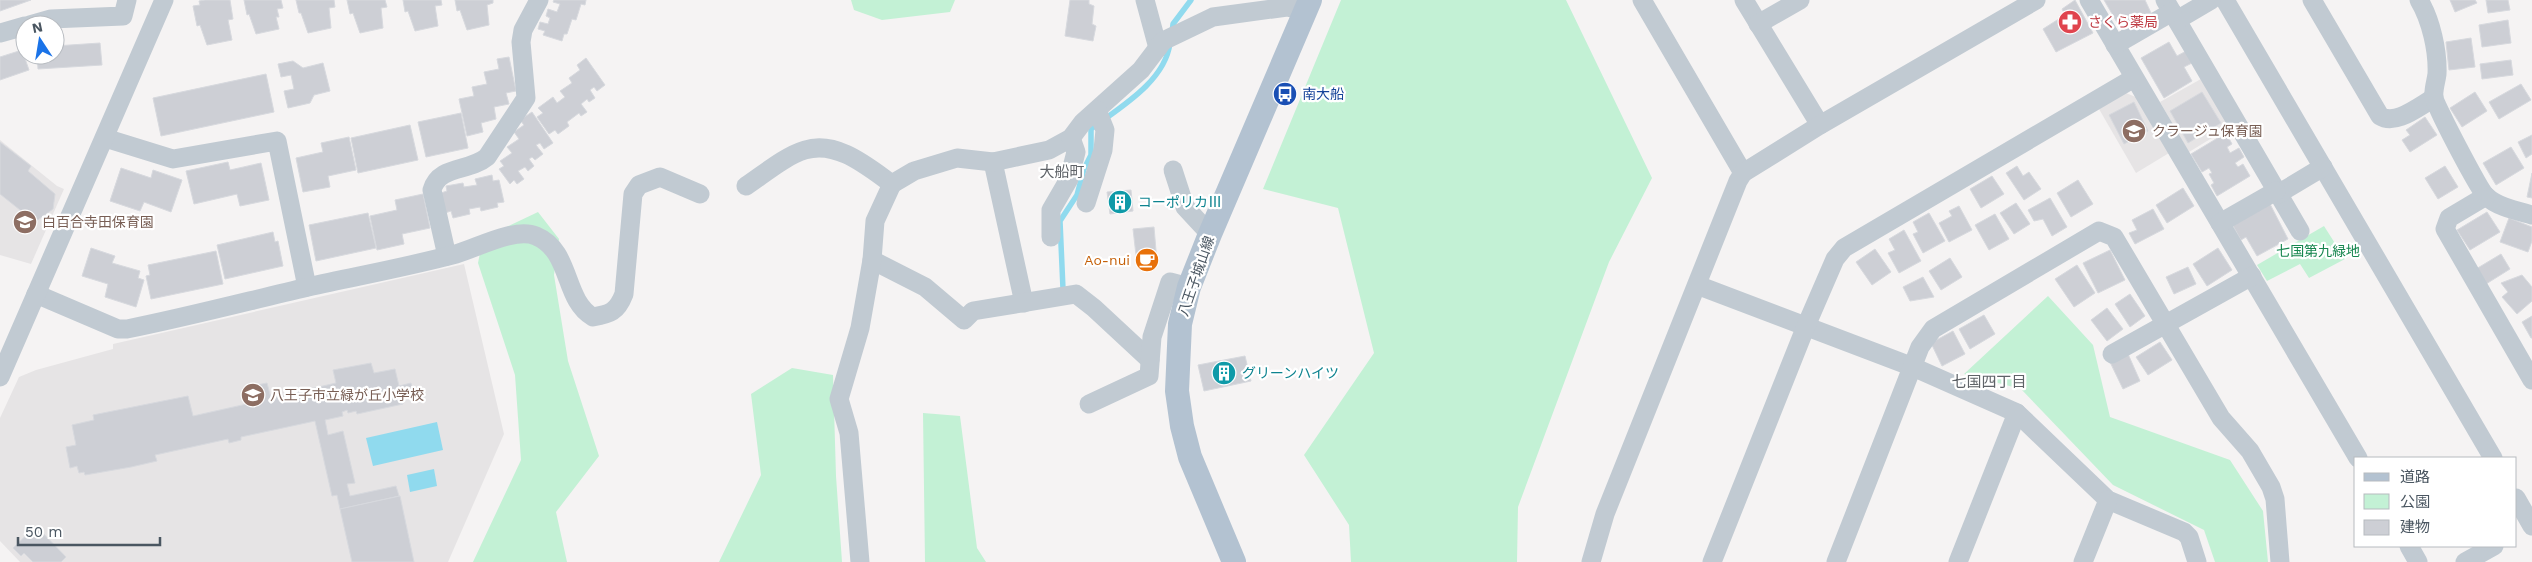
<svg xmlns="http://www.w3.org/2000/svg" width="2532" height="562" font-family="'Work Sans','Noto Sans JP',sans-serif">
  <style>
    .education { fill: #e6e4e5 }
    .green { fill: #c3f1d5 }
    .water { fill: #90daee }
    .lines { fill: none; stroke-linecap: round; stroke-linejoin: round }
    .stream { stroke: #90daee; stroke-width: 5.5 }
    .building { fill: #cdcfd5; stroke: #d7d9de }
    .minor { stroke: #c1cad2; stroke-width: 19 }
    .major { stroke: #b3c2d1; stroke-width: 24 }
    .labels { text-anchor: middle; stroke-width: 4.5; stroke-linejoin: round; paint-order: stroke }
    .health-label { font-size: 14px; fill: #be3a42; stroke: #fff; text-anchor: start }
    .transit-label { font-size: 14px; fill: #164399; stroke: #fff; text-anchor: start }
    .education-label { font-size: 14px; fill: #785e54; stroke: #fff; text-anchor: start }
    .culture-label { font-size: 14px; fill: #0d838f; stroke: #fff; text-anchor: start }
    .park-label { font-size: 14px; fill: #17864f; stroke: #fff }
    .food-label { font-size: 14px; fill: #c56008; stroke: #fff; text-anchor: end }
    .street-label { font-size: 14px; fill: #4a5661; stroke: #fff }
    .neighbourhood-label { font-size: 15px; fill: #5f6368; stroke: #fff }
  </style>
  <rect width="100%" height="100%" fill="#f5f3f3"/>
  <!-- education -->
  <g class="education">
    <path d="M2201 79 2230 127 2189 152 2160 102Z"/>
    <path d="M2126 93 2138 98 2169 153 2136 173 2099 109Z"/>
    <path d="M0 140 57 186 64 189 31 264 0 255Z"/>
    <path d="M464 264 504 434 448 562H20L0 541V418L19 377 36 370 113 349V344Z"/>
  </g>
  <!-- green -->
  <g class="green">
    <path d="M851 0H955L950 12 882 20 854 10Z"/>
    <path d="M1341 0H1566L1652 178 1609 262 1518 507 1517 562H1351L1349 525 1304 455 1374 353 1338 208 1263 189Z"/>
    <path d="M538 212 559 239 554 275 568 361 599 456 556 512 567 562H473L521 460 515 375 478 263 483 238Z"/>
    <path d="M2324 226 2345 259 2309 278 2300 264 2267 281 2257 265Z"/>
    <path d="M2048 296 2093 345 2110 417 2230 460 2263 511 2268 562H2215L2204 530 2113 485 2021 389 1964 374Z"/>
    <path d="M792 368 833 375 836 476 842 562H719L761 475 751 394Z"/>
    <path d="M923 413 960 416 977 548 986 562H925Z"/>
  </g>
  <!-- water -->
  <g class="water">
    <path d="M437 422 443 450 373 466 366 438Z"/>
    <path d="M434 469 437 486 410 492 407 475Z"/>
  </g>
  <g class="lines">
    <!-- stream -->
    <g class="stream">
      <path d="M1172 33 1173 24 1191 0"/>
      <path d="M1063 289 1060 221 1077 195 1084 169 1091 155V129C1119 108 1165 82 1170 43"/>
    </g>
  </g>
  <!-- building -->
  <g class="building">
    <path d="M0 0H31L0 11Z"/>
    <path d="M205 0H230L233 19 228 20 232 40 207 45 200 25 197 26 193 6 200 5 199 1Z"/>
    <path d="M244 0H281L283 8 277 9 279 17H276L279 29 256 34 249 14 247 15Z"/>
    <path d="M296 0H334L335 7 329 8 331 28 308 33 301 13H299Z"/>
    <path d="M347 0H385L387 7 381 8 383 28 360 33 353 13 350 14Z"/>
    <path d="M403 0H441L442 5 435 6 438 26 415 31 408 11 405 12Z"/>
    <path d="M455 0H493V3L487 5 489 25 467 30 460 10 457 11Z"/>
    <path d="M554 0H586L585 5 581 4 576 20 572 19 567 34H564L562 41 543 35 545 31 538 29 540 22 548 24 550 18 546 16 548 9 557 12 560 4 553 2Z"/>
    <path d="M1070 0H1089V4L1094 6 1092 24 1096 26 1093 41 1065 36Z"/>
    <path d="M2075 0 2093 33 2056 52 2043 29 2065 15 2062 9Z"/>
    <path d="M2104 0H2145L2152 15 2122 31Z"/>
    <path d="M2450 0H2475L2477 3 2455 12Z"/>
    <path d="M2486 0H2508L2510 10 2488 13Z"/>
    <path d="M2508 20 2511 43 2482 47 2479 25Z"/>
    <path d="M2471 38 2475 67 2449 70 2446 42Z"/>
    <path d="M2169 42 2177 56 2188 50 2194 62 2184 67 2192 81 2164 98 2141 58Z"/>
    <path d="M100 43 102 65 38 69 37 55H55V46Z"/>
    <path d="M22 50 29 70 0 80V57Z"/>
    <path d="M509 57 516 91 506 93 509 104 494 107 496 119 481 123 483 132 467 136 459 99 474 96 472 87 487 84 484 72 499 69 497 59Z"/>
    <path d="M586 58 605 85 597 91 594 87 590 90 595 98 589 102 587 99 581 104 587 112 581 116 579 113 567 122 569 126 558 134 555 130 549 134 537 117 543 113 538 108 553 97 557 103 565 97 560 91 572 83 569 78 580 70 577 65Z"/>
    <path d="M2511 60 2513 75 2482 79 2480 64Z"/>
    <path d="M293 61 303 68 323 63 330 91 314 95 310 103 288 108 284 91 294 89 291 75 281 77 278 64Z"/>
    <path d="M266 74 274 112 161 136 153 98Z"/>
    <path d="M2521 84 2531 100 2499 119 2489 102Z"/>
    <path d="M2202 92 2221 123 2188 143 2170 111Z"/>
    <path d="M2475 92 2487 111 2462 127 2450 108Z"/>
    <path d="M2134 102 2148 131 2124 144 2109 115Z"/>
    <path d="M532 112 553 143 544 149 540 143 536 145 543 154 535 160 532 157 529 159 534 166 528 171 525 167 518 171 524 179 517 184 514 180 510 184 499 169 504 166 500 161 512 153 507 147 519 139 514 132 524 125 520 120Z"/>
    <path d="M461 113 468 148 426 157 418 122Z"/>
    <path d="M2425 117 2437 135 2410 152 2402 140 2410 135 2406 130Z"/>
    <path d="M410 125 418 160 358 173 351 138Z"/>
    <path d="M2226 133 2232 144 2227 147 2230 153 2239 148 2244 157 2235 163 2238 167 2243 164 2250 176 2217 196 2211 185 2214 183 2209 174 2212 173 2209 168 2202 172 2191 154Z"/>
    <path d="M2532 135V154L2526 158 2518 142Z"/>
    <path d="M349 137 356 170 328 176 330 187 303 192 296 158 323 152 321 143Z"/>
    <path d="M0 142 31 166 28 171 55 194 53 209 35 222 0 194Z"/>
    <path d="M2511 147 2524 168 2496 185 2483 163Z"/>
    <path d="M228 162 230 170 261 163 269 200 240 206 237 194 194 204 186 171Z"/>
    <path d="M2017 166 2023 176 2029 172 2041 189 2024 200 2006 173Z"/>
    <path d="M2445 166 2458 187 2438 199 2425 178Z"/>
    <path d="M121 168 151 178 153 170 182 180 171 212 144 202 140 211 110 201Z"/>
    <path d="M2532 173V198L2527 197Z"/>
    <path d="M492 175 493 181 499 180 504 202 497 203 498 207 481 211 480 207 469 209 470 214 453 218 451 211 445 213 441 193 447 191 446 186 463 183 464 187 477 185 475 179Z"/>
    <path d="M1992 176 2004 194 1981 208 1970 189Z"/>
    <path d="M2078 180 2093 204 2071 217 2057 193Z"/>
    <path d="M2183 188 2194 206 2167 223 2156 205Z"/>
    <path d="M1131 190 1133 211 1110 214 1107 192Z"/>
    <path d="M423 194 430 228 402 234 404 244 377 250 370 216 397 210 395 200Z"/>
    <path d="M2050 198 2067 227 2052 236 2043 219 2034 221 2028 210Z"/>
    <path d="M2269 202 2288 239 2257 256 2246 237 2241 240 2232 224Z"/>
    <path d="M2016 203 2030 224 2014 234 2000 213Z"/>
    <path d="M1959 206 1972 230 1949 242 1939 223 1952 216 1949 211Z"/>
    <path d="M2153 209 2164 229 2135 244 2129 233 2137 230 2132 220Z"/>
    <path d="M2487 212 2500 232 2470 250 2457 230Z"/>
    <path d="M368 213 376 248 316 261 309 225Z"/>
    <path d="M1929 213 1945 241 1923 253 1913 234 1918 232 1913 222Z"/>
    <path d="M1995 214 2009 239 1989 250 1975 225Z"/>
    <path d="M2509 218 2532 227V241L2528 252 2500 242Z"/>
    <path d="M1154 227 1157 262 1137 264 1133 229Z"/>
    <path d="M1904 230 1921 261 1899 273 1888 253 1895 250 1889 239Z"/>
    <path d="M273 232 275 242 278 241 283 266 225 279 217 245Z"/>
    <path d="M91 248 115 256 112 263 140 271 138 278 144 280 136 307 105 297 108 284 82 276Z"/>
    <path d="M2218 248 2232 270 2207 286 2193 264Z"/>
    <path d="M1875 249 1891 272 1872 285 1856 262Z"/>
    <path d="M2110 250 2125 280 2098 293 2083 263Z"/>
    <path d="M216 251 223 284 151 299 146 276 150 275 148 265Z"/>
    <path d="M2501 254 2510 269 2486 284 2476 269Z"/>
    <path d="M1950 258 1962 277 1941 290 1929 271Z"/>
    <path d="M2077 265 2095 293 2074 307 2055 279Z"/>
    <path d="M2188 267 2196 284 2174 294 2166 277Z"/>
    <path d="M2522 275 2532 287V301L2517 314 2502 297 2508 292 2501 283Z"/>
    <path d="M1923 277 1934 297 1910 301 1903 287Z"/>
    <path d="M2130 294 2145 316 2130 327 2115 304Z"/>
    <path d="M2107 308 2123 329 2107 341 2091 320Z"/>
    <path d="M1984 315 1995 334 1970 349 1959 329Z"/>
    <path d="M2532 316V338H2531L2522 322Z"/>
    <path d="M1953 331 1965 354 1942 366 1931 343Z"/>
    <path d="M2160 342 2172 360 2148 375 2136 357Z"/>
    <path d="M2128 354 2140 381 2123 389 2110 362Z"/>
    <path d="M1245 356 1251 381 1204 391 1198 365Z"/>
    <path d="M371 363 374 373 395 369 399 386 411 383 414 396 402 399 403 404 357 414 356 411 348 413 347 410 342 412 343 416 325 420 328 435 343 431 355 483 347 484 350 496 396 486 399 496 340 509 337 495 332 496 315 421 241 437V440L229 443 228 439 155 455 157 461 131 467 85 475 84 472 79 473 77 466 70 468 66 447 76 445 72 425 94 420 93 415 188 396 193 416 260 401 257 385 267 383 271 398 336 383 333 370Z"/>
    <path d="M400 496 414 562H352L340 509Z"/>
    <path d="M36 526 66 557 61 562H33L24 553 21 556 13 548Z"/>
  </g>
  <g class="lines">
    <!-- minor -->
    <g class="minor">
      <path d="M1145 0 1158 48"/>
      <path d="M1642 0 1743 173"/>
      <path d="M1744 0 1820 125"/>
      <path d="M2089 0 2358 458"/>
      <path d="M2165 0 2300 231"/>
      <path d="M2225 0 2493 458"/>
      <path d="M2312 0 2380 116C2396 126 2419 106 2434 98"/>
      <path d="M2419 0C2431 20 2438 51 2437 74 2436 82 2433 90 2434 97 2434 104 2480 191 2486 196 2497 207 2518 211 2532 215"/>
      <path d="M2177 20 2211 0"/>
      <path d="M1758 24 1800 0"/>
      <path d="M30 25 51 19 123 16 127 0"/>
      <path d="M0 33 25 26"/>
      <path d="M2115 45 2172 12"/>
      <path d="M105 138 173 159 277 141 307 287"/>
      <path d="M993 162 1024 303"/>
      <path d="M1173 170 1185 207 1210 234"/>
      <path d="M746 186C764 174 785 156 805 150 837 140 868 167 892 184L914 171 957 158 993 162 1049 150 1071 138 1083 122 1141 70 1163 41 1213 17 1287 7 1306 11"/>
      <path d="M2278 194 2323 167"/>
      <path d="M2486 196 2449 218 2445 229 2532 380"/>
      <path d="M1086 203 1103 150 1105 130 1097 110"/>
      <path d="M2220 223 2276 191"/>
      <path d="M1051 237V210L1069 179 1076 152 1071 138"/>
      <path d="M447 256 432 190C439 165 469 172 487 157L526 98 521 42 523 30 539 0"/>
      <path d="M872 260 925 287 964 320 973 311 1076 294 1094 308 1150 360"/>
      <path d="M1697 285 1913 367 2017 413 2108 500 2184 532 2189 537 2197 562"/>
      <path d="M36 294 118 329H127C187 317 248 301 308 287 357 276 407 267 456 254 477 248 515 227 536 236 572 251 563 300 593 317 610 314 617 312 624 294L633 194 639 185 660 177 700 194"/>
      <path d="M2112 354 2252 276"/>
      <path d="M0 377 164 0"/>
      <path d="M1089 404 1149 376 1152 337 1170 282 1189 287"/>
      <path d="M2516 498 2532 526"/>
      <path d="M2409 546 2418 562"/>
      <path d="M860 562 849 433 839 399 860 328 872 260 875 221 892 184"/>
      <path d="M1591 562 1605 514 1738 181 1743 173 1820 125 2036 0"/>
      <path d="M1712 562 1806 326 1835 259 1844 248 2134 78"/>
      <path d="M1836 562 1920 347 1933 329 2099 231 2114 237 2221 418 2250 451 2271 487 2275 499 2280 562"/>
      <path d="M1958 562 2017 413"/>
      <path d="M2083 562 2108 500"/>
      <path d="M2465 562 2494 546"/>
    </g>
    <!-- major -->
    <path class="major" d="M1234 562 1190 457 1182 426 1177 391 1180 324 1189 287 1210 234 1310 0"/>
  </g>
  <!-- icons -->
  <defs>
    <g id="pharmacy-disc" transform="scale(1.25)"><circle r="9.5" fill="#e0444e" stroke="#fff"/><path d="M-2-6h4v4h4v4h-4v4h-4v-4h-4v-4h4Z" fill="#fff"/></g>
    <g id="bus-disc" transform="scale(1.25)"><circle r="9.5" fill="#1a4fb4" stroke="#fff"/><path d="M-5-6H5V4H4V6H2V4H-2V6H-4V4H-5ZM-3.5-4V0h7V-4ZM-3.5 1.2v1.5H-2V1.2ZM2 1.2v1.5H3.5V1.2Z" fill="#fff"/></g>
    <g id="school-disc" transform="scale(1.25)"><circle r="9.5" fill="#8d6e63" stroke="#fff"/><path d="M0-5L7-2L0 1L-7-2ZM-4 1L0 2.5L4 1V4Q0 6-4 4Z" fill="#fff"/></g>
    <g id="building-disc" transform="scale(1.25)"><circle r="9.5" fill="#0f9aa8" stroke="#fff"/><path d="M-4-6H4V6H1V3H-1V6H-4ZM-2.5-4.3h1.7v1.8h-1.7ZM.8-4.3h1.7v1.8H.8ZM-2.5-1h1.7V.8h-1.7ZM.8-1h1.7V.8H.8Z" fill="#fff"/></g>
    <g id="cafe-disc" transform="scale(1.25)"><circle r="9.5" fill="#e8710a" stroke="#fff"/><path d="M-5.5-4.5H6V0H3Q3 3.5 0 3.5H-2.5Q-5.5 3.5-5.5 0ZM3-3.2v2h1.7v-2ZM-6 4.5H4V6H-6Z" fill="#fff"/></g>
  </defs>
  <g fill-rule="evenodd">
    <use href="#pharmacy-disc" x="2070" y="22"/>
    <use href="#bus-disc" x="1285" y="94"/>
    <use href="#school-disc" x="2134" y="131"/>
    <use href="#building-disc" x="1120" y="202"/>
    <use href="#school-disc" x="25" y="222"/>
    <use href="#cafe-disc" x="1147" y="260"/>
    <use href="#building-disc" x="1224" y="373"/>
    <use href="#school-disc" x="253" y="395"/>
  </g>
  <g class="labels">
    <!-- health labels -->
    <g class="health-label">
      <text x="2088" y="27">さくら薬局</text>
    </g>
    <!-- transit labels -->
    <g class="transit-label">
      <text x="1302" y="99">南大船</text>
    </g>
    <!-- education labels -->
    <g class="education-label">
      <text x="2152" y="136">クラージュ保育園</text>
      <text x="42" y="227">白百合寺田保育園</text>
      <text x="270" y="400">八王子市立緑が丘小学校</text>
    </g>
    <!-- culture labels -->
    <g class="culture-label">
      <text x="1138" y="207">コーポリカⅢ</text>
      <text x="1242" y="378">グリーンハイツ</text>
    </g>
    <!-- park labels -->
    <g class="park-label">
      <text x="2318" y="256">七国第九緑地</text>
    </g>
    <!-- food labels -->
    <g class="food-label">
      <text x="1130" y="265">Ao-nui</text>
    </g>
    <!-- street labels -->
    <g class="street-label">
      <text transform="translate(1196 276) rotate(-71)" y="5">八王子城山線</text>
    </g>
    <!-- neighbourhood labels -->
    <g class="neighbourhood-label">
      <text x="1062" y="177">大船町</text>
      <text x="1989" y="387">七国四丁目</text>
    </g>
  </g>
  <!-- legend -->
  <rect x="2354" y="457" width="162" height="90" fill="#ffffff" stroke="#b7bbc0"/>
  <rect x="2364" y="473" width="25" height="8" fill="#b3c2d1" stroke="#b7bbc0"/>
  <text x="2400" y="482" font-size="15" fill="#4a5661">道路</text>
  <rect x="2364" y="494" width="25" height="15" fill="#c3f1d5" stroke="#b7bbc0"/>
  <text x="2400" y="507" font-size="15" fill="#4a5661">公園</text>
  <rect x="2364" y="520" width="25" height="15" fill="#cdcfd5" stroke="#b7bbc0"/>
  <text x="2400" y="532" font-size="15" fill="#4a5661">建物</text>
  <!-- north arrow -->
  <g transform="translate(40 40) rotate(348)"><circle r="24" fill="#ffffff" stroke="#b7bbc0"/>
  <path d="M0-4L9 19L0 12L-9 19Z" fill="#1a73e8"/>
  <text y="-8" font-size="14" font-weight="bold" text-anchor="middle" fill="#4a5661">N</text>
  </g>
  <!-- scale -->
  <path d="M18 537v8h142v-8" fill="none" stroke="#4a5661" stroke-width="2.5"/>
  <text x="25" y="537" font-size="15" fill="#4a5661" stroke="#ffffff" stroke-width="4" paint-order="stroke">50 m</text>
</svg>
